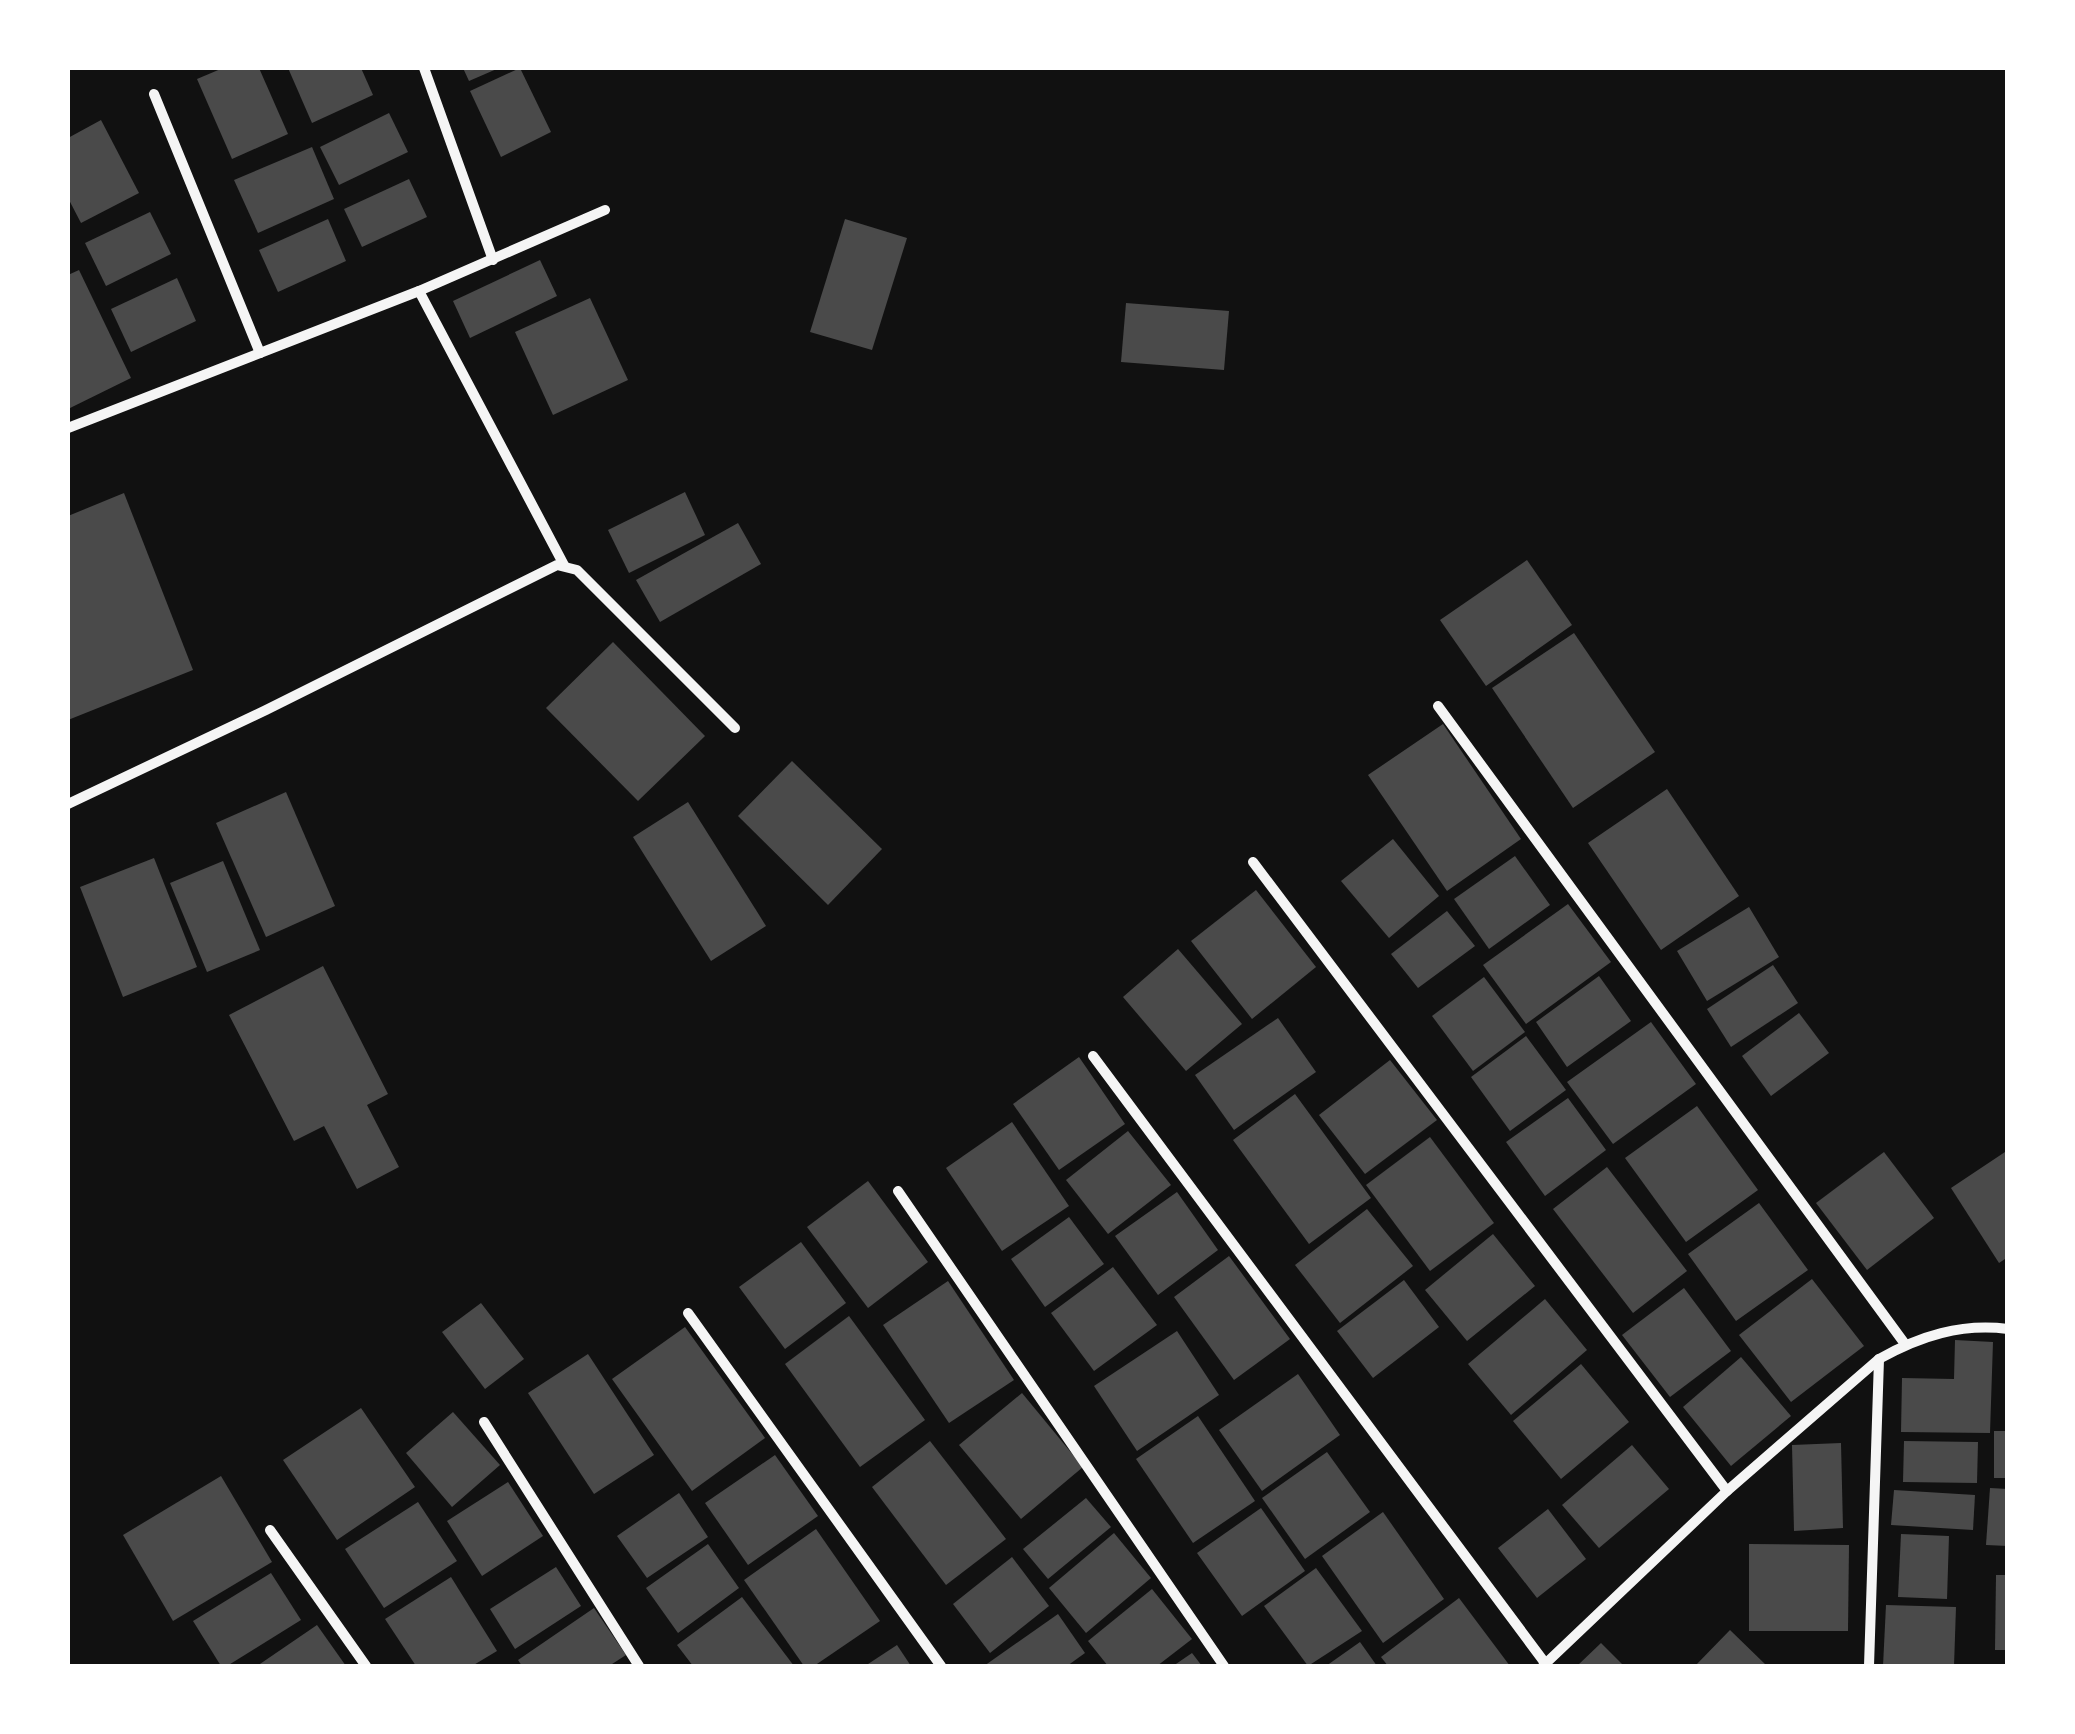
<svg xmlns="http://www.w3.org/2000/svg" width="2075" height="1734" font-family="Ubuntu,sans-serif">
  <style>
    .building { fill: #4a4a4a }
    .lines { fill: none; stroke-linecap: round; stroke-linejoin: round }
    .minor { stroke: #f5f5f5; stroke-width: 10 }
  </style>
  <rect width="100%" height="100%" fill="#111"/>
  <!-- building -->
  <g class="building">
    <path d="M223 68H259L288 134 232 159 197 79Z"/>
    <path d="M288 68H361L373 95 312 123Z"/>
    <path d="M463 68H499L469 81Z"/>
    <path d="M520 68 551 132 501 157 470 91Z"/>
    <path d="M389 113 408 152 339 185 320 147Z"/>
    <path d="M101 120 139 193 81 223 68 198V138Z"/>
    <path d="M312 147 334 199 258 233 234 180Z"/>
    <path d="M409 179 427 217 362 247 344 209Z"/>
    <path d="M150 212 171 254 106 286 85 243Z"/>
    <path d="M328 219 346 261 278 292 259 250Z"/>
    <path d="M845 219 907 238 872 350 810 332Z"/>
    <path d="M540 260 557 296 470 338 453 301Z"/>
    <path d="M79 270 131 378 68 409V275Z"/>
    <path d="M177 278 196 321 131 352 111 309Z"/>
    <path d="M590 298 628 380 553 415 515 332Z"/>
    <path d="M1126 303 1229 311 1224 370 1121 362Z"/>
    <path d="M685 492 705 535 629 573 608 530Z"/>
    <path d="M124 493 193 670 68 720V516Z"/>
    <path d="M738 523 761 564 660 622 636 580Z"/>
    <path d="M1527 560 1572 625 1486 686 1440 620Z"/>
    <path d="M1574 633 1655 752 1573 808 1492 688Z"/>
    <path d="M613 642 705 736 638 801 546 708Z"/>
    <path d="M1443 724 1521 839 1447 891 1368 775Z"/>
    <path d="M792 761 882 849 828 905 738 816Z"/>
    <path d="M1667 789 1739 896 1661 950 1588 843Z"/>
    <path d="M286 792 335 906 266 937 216 823Z"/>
    <path d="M688 802 766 926 711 961 633 837Z"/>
    <path d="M1393 839 1439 896 1389 938 1341 881Z"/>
    <path d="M1515 856 1550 905 1489 949 1454 899Z"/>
    <path d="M154 858 197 967 123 997 80 887Z"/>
    <path d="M223 861 260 950 207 972 170 883Z"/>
    <path d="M1256 890 1316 967 1252 1019 1191 941Z"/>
    <path d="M1568 904 1611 962 1526 1024 1483 965Z"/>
    <path d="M1749 907 1779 957 1707 1001 1677 951Z"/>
    <path d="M1447 911 1475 946 1418 988 1391 954Z"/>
    <path d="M1178 949 1242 1024 1186 1071 1123 997Z"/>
    <path d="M1773 965 1798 1003 1731 1047 1707 1009Z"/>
    <path d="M323 966 388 1094 367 1105 399 1167 357 1189 324 1126 294 1141 229 1015Z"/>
    <path d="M1599 976 1631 1021 1567 1067 1536 1022Z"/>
    <path d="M1484 977 1525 1032 1473 1071 1432 1016Z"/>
    <path d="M1799 1013 1829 1053 1771 1096 1742 1056Z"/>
    <path d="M1278 1018 1316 1072 1234 1130 1195 1075Z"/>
    <path d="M1651 1022 1696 1084 1613 1144 1567 1082Z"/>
    <path d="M1526 1036 1566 1090 1510 1131 1471 1077Z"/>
    <path d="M1079 1057 1125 1124 1059 1170 1013 1104Z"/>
    <path d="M1390 1060 1437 1120 1365 1174 1319 1115Z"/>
    <path d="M1295 1094 1371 1198 1309 1244 1233 1140Z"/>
    <path d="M1568 1098 1606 1150 1545 1196 1506 1142Z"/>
    <path d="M1697 1106 1758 1190 1686 1242 1625 1158Z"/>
    <path d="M1012 1122 1069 1206 1002 1251 946 1168Z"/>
    <path d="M1128 1131 1171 1185 1108 1234 1066 1180Z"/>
    <path d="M1430 1137 1494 1223 1430 1271 1366 1185Z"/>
    <path d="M2008 1150V1257L1999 1263 1951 1188Z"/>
    <path d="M1884 1152 1934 1218 1867 1270 1816 1203Z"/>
    <path d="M1607 1167 1687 1271 1633 1313 1553 1209Z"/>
    <path d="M868 1181 928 1262 868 1308 807 1227Z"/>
    <path d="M1177 1192 1218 1250 1158 1295 1115 1236Z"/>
    <path d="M1759 1203 1808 1270 1736 1321 1688 1254Z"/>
    <path d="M1367 1209 1413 1266 1340 1323 1295 1265Z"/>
    <path d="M1069 1217 1104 1264 1045 1307 1011 1259Z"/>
    <path d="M1493 1234 1535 1286 1467 1341 1425 1290Z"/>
    <path d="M801 1242 846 1303 785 1349 739 1287Z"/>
    <path d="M1229 1256 1290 1339 1234 1380 1174 1297Z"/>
    <path d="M1113 1267 1157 1325 1094 1371 1051 1313Z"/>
    <path d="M1812 1279 1864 1346 1791 1402 1739 1335Z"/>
    <path d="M1404 1280 1439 1327 1373 1378 1337 1331Z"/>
    <path d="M948 1281 1014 1380 949 1423 883 1325Z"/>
    <path d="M1684 1288 1731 1351 1670 1397 1622 1335Z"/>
    <path d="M1545 1299 1587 1350 1511 1415 1468 1364Z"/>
    <path d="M481 1303 524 1359 485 1389 442 1332Z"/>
    <path d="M849 1316 925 1420 860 1467 785 1364Z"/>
    <path d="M685 1327 765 1438 692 1491 612 1379Z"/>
    <path d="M1177 1331 1219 1395 1137 1451 1094 1386Z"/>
    <path d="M1955 1340 1993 1342 1990 1433 1901 1432 1902 1378 1954 1379Z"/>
    <path d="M588 1354 654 1455 594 1494 528 1393Z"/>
    <path d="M1741 1357 1791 1416 1731 1466 1683 1407Z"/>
    <path d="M1581 1364 1629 1422 1561 1479 1513 1421Z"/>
    <path d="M1298 1374 1340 1435 1262 1491 1219 1430Z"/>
    <path d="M1022 1393 1083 1467 1021 1519 959 1445Z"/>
    <path d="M361 1408 415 1487 337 1540 283 1460Z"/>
    <path d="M453 1412 500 1465 452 1507 406 1453Z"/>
    <path d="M1198 1416 1255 1501 1193 1543 1136 1459Z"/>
    <rect x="1994" y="1431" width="14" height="47"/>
    <path d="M930 1441 1006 1539 946 1585 872 1487Z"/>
    <path d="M1904 1441 1978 1442 1977 1483 1903 1482Z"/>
    <path d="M1841 1443 1843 1528 1794 1531 1792 1445Z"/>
    <path d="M1632 1445 1669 1489 1599 1548 1562 1505Z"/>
    <path d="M1327 1452 1370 1512 1305 1559 1262 1498Z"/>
    <path d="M775 1455 818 1516 748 1565 705 1503Z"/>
    <path d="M221 1476 272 1562 173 1621 123 1535Z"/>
    <path d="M508 1482 543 1536 482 1576 447 1521Z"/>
    <path d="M1990 1488 2008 1489V1546L1986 1545Z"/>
    <path d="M1894 1490 1975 1495 1973 1530 1891 1525Z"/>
    <path d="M679 1493 708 1537 647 1578 617 1536Z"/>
    <path d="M1086 1498 1111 1527 1048 1579 1023 1549Z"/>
    <path d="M418 1502 457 1561 384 1608 345 1549Z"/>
    <path d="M1261 1508 1305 1571 1242 1616 1197 1553Z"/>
    <path d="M1548 1509 1586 1559 1537 1598 1498 1548Z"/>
    <path d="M1383 1512 1444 1599 1383 1643 1322 1556Z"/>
    <path d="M816 1529 880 1621 814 1666H804L744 1580Z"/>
    <path d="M1114 1533 1151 1578 1086 1633 1049 1588Z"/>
    <path d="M1901 1534 1949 1536 1947 1599 1898 1597Z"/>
    <path d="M708 1544 739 1588 678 1633 646 1588Z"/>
    <path d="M1749 1544 1849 1545 1848 1631H1749Z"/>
    <path d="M1012 1557 1049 1606 990 1653 953 1604Z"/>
    <path d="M556 1567 581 1606 515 1649 490 1609Z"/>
    <path d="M1316 1568 1362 1631 1308 1666 1264 1606Z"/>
    <path d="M271 1573 301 1620 227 1666H221L193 1621Z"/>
    <path d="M1996 1575H2008V1650H1995Z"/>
    <path d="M451 1577 497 1651 472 1666H416L385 1619Z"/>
    <path d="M1152 1589 1192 1639 1157 1666H1108L1088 1641Z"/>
    <path d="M742 1597 794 1666H693L677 1645Z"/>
    <path d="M1459 1598 1510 1666H1388L1381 1657Z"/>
    <path d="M1886 1605 1956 1607 1954 1666H1883Z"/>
    <path d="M594 1608 626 1655 609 1666H522L518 1660Z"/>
    <path d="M1058 1614 1085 1653 1067 1666H984Z"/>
    <path d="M317 1625 346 1666H257Z"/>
    <path d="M1730 1630 1767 1666H1695Z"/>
    <path d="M1360 1642 1377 1666H1326Z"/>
    <path d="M1601 1643 1624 1666H1577Z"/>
    <path d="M897 1645 911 1666H865Z"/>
    <path d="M1192 1653 1202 1666H1173Z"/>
  </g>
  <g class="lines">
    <!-- minor -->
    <g class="minor">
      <path d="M424 68 493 260"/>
      <path d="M154 94 260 353"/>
      <path d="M419 291 605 210"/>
      <path d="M68 428 419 291 564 565"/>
      <path d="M1438 706 1905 1344"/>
      <path d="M68 804 266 710 557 565 577 570 735 728"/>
      <path d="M1253 862 1727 1491"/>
      <path d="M1093 1056 1545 1663"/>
      <path d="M898 1191 1224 1666"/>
      <path d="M688 1313 941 1666"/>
      <path d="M484 1422 639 1666"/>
      <path d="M270 1530 366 1666"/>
      <path d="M1543 1666 1727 1491 1879 1359C1920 1336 1961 1323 2008 1329"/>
      <path d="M1869 1666 1879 1359"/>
    </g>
  </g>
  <!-- border -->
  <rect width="2075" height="1734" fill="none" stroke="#ffffff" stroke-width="140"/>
</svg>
